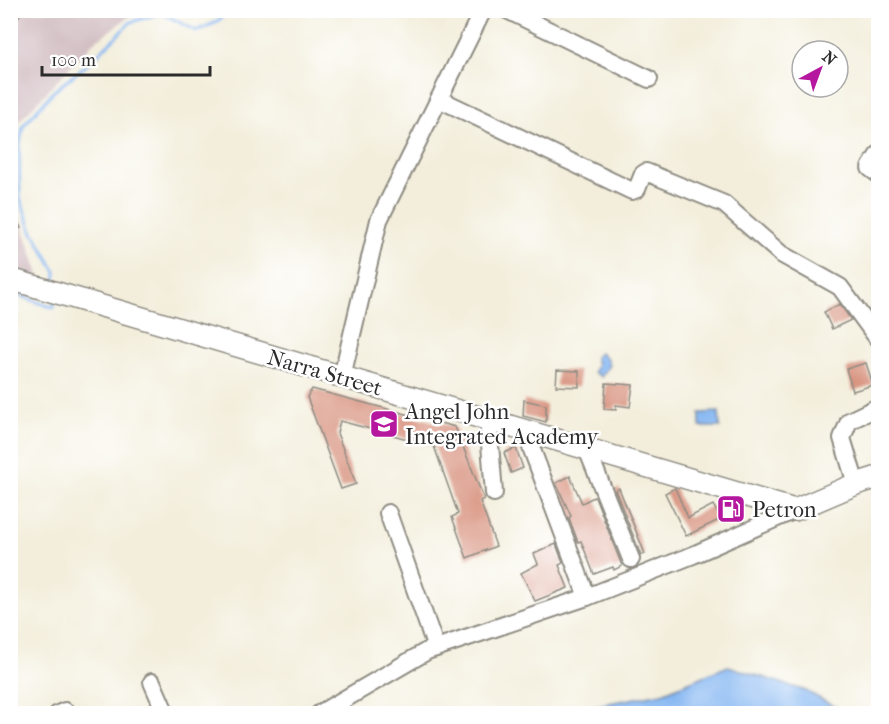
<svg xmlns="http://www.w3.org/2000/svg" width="889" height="724" font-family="'IM FELL French Canon',serif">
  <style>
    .industrial { fill: #d2bec3 }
    .water { fill: #86b7f2; stroke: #58718e; stroke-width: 1.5 }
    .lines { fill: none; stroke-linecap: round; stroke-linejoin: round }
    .stream { stroke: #86b7f2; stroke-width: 3 }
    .building { fill: #d8937f }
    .minor-casing { stroke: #8f8c83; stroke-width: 20 }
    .major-casing { stroke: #8f8c83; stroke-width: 24 }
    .minor { stroke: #fff; stroke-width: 16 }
    .major { stroke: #fff; stroke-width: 21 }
    .labels { text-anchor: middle; stroke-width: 5; stroke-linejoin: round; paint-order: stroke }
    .street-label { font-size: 22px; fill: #2b2b2b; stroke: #fff }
    .poi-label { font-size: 22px; fill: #2b2b2b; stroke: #fff; text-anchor: start }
  </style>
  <rect width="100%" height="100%" fill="#fff"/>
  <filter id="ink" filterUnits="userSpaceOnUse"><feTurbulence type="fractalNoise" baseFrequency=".0167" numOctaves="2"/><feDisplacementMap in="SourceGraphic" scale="12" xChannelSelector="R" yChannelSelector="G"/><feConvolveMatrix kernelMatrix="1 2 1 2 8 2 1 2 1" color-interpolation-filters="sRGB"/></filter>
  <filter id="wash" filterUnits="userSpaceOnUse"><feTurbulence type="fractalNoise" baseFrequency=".008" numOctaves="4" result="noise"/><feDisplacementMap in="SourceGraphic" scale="24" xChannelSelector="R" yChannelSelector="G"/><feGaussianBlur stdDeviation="1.35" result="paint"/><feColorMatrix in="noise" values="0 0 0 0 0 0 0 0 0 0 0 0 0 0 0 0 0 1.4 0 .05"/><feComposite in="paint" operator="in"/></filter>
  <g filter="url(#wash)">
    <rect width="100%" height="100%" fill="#f3eedb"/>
    <!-- industrial -->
    <path class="industrial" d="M10 11H137L94 42 21 119 11 136V190L41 281 11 272Z"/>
    <!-- water -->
    <g class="water">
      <path d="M600 353 607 359 609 366 601 377 594 372 597 365 595 357Z"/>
      <path d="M719 412 720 427H700V413Z"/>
      <path d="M728 666 806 691 846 713H563L587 707 662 693Z"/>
    </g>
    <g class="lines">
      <!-- stream -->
      <g class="stream">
        <path d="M55 284 56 272 31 229 20 198 19 149 23 126 54 91 89 63 131 22 162 13 196 31 215 23 230 10"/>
        <path d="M10 292 54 308V301"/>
      </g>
    </g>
    <g id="blocks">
      <!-- building -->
      <g class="building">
        <path d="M10 206 21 228 10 234Z"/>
        <path d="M840 304 851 320 832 329 824 312Z"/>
        <path d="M866 363 873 385 853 391 846 369Z"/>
        <path d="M557 370 579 371V387L556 386Z"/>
        <path d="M606 383 633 385 630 407 616 405V410L604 409Z"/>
        <path d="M312 389 455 427 484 499 480 501 496 546 467 558 452 517 458 514 434 446 340 421 337 433 356 484 341 489 307 397Z"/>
        <path d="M524 400 546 405V422L523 416Z"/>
        <path d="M516 448 523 468 511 473 504 453Z"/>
        <path d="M570 476 582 503 594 497 596 499 622 566 614 570 613 567 594 574 581 541 578 542 569 518 571 516 556 483Z"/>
        <path d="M619 488 645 554 641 555 615 490Z"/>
        <path d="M675 488 688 518 713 505 721 519 686 536 665 493Z"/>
        <path d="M556 544 563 563 559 565 568 588 535 601 521 573 538 564 534 554Z"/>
      </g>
    </g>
  </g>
  <g filter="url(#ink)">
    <use href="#blocks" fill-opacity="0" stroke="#8f8c83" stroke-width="1.5"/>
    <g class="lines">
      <!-- minor casing -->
      <g class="minor-casing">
        <g id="minor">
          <path d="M507 10 649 79"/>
          <path d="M10 12 12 10"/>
          <path d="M439 99 632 191 637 189 643 174 646 172 724 204 781 254 840 287 878 339"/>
          <path d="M878 155 870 168 878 174"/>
          <path d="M342 377 379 220 483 10"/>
          <path d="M488 420 494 493"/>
          <path d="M525 431 587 597"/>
          <path d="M587 449 631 559"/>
          <path d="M856 484 842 438 849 421 878 407"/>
          <path d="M388 513 436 648"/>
          <path d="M152 682 166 714"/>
          <path d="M58 714 65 711"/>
          <path d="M319 714 427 651 587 597 693 555 795 510"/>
        </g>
      </g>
      <!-- major casing -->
      <g class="major-casing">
        <path id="major" d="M10 279 795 510 856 484 878 477"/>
      </g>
      <!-- minor -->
      <use href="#minor" class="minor"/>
      <!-- major -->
      <use href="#major" class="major"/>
    </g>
  </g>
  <!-- icons -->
  <defs>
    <g id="school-square" transform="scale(1.5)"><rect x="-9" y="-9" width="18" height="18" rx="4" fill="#b5179e" stroke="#fff"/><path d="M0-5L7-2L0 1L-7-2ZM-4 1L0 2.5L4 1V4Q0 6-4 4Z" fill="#fff"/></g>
    <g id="fuel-square" transform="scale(1.5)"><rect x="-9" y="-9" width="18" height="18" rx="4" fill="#b5179e" stroke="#fff"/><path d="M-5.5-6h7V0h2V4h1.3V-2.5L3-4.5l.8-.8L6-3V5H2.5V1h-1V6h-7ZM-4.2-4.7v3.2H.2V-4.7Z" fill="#fff"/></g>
  </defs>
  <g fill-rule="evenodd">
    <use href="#school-square" x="384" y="424"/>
    <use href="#fuel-square" x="731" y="509"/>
  </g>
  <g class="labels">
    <!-- street labels -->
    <g class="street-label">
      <text transform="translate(325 372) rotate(16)" y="8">Narra Street</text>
    </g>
    <!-- poi labels -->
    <g class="poi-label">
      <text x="405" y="419">Angel John<tspan x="405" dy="25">Integrated Academy</tspan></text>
      <text x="752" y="517">Petron</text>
    </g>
  </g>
  <!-- margin -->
  <rect width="889" height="724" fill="none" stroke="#fff" stroke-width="36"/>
  <!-- north arrow -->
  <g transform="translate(820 69) rotate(41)"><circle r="28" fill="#ffffff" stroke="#aaaaaa" stroke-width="1.5"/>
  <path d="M0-4.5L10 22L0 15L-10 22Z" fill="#b5179e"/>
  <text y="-9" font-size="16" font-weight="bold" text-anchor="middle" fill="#2b2b2b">N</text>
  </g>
  <!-- scale -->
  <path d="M42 66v9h168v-9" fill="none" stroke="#2b2b2b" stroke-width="3"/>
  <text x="51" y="66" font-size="18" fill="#2b2b2b" stroke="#ffffff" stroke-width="4.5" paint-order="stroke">100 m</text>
</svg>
